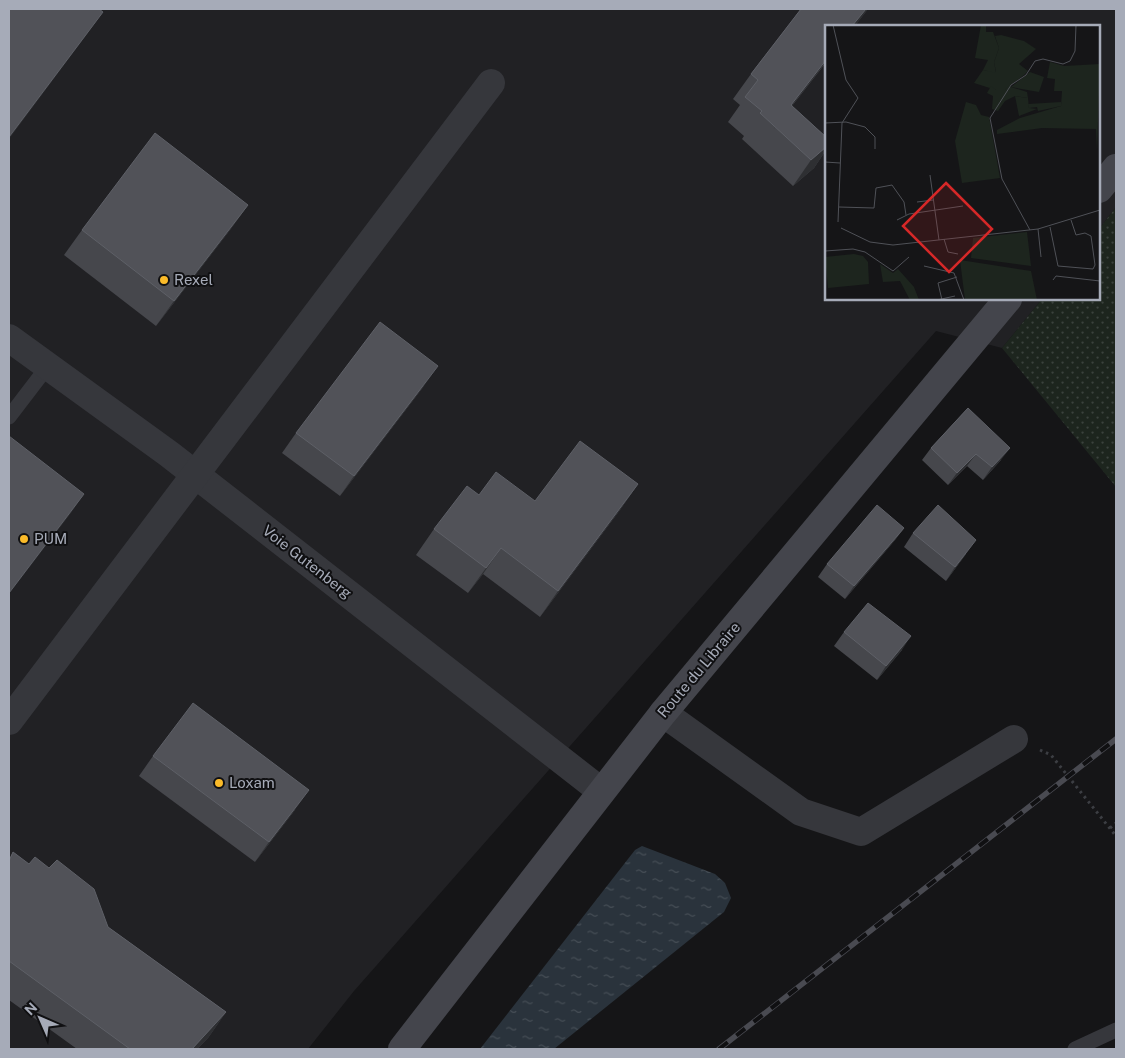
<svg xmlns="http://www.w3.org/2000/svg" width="1125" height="1058" font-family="'Public Sans',sans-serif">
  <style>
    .built { fill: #212124 }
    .grass { fill: url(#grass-dots) }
    .water { fill: url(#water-ripples) }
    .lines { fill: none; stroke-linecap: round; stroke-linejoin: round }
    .path { stroke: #3c3e43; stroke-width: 3; stroke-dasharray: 2.5 4; stroke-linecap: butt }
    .service { stroke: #36373c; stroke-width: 15 }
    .minor { stroke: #36373c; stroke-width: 28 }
    .secondary { stroke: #44454c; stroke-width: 28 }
    .rail-casing { stroke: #494a51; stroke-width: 5.5 }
    .rail { stroke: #101012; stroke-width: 4; stroke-dasharray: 11; stroke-linecap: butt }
    .wall { fill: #46474c }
    .shaded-wall { fill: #2e2f32 }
    .building { fill: #515258; stroke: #5e6067 }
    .poi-dot { fill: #fbbb29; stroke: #101012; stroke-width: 2 }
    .labels { text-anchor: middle; stroke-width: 4; stroke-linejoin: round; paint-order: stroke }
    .poi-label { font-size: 15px; fill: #a6abb8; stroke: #101012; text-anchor: start }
    .street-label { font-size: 15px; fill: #a6abb8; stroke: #101012 }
    .inset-road { fill: none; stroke: #4f5157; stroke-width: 1 }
    .view { fill: #d62828; fill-opacity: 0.15; stroke: #d62828; stroke-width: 2.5 }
    .inset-edge { fill: none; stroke: #a6abb8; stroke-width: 2.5 }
  </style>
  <defs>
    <pattern id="grass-dots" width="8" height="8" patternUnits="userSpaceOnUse" patternTransform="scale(1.25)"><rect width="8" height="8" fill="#1d251e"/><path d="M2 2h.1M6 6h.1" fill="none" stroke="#3b423d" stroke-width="1.8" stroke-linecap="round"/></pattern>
    <pattern id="water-ripples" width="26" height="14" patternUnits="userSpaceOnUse" patternTransform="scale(1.25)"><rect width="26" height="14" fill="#2a333c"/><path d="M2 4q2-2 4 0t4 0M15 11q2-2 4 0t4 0" fill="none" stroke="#464e56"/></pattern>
  </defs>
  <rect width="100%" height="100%" fill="#151517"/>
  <!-- built -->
  <path class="built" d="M9 9H1116V207L1099 229V26H826V299H1042L1002 348 936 331 354 991 308 1049H9Z"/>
  <!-- grass -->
  <path class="grass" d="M1116 207V487L1002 348 1042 299H1099V229Z"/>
  <!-- water -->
  <path class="water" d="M642 846 715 874 725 883 731 898 724 912 554 1049H480L635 850Z"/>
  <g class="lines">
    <!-- path -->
    <g class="path">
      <path d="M1040 750 1051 755 1116 836"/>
      <path d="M1110 828 1116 823"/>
    </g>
    <!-- service -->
    <g class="service">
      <path d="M9 417 48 366"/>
      <path d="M1075 1049 1116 1030"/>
    </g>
    <!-- minor -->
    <g class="minor">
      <path d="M9 338 169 454 601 791"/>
      <path d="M663 713 801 812 861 832 1014 739"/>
      <path d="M9 721 491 83"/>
    </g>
    <!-- secondary -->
    <g class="secondary">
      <path d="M1099 189 1116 168"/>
      <path d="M402 1049 663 713 1008 299"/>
    </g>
    <!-- rail casing -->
    <g class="rail-casing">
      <path id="rail" d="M719 1049 1116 739"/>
    </g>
    <!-- rail -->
    <use href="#rail" class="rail"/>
  </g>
  <!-- wall -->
  <g class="wall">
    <path d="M801 9H868L792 106 826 137V150L814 168 793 186 742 139 744 136 728 122 740 105 733 99 751 74Z"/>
    <path d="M248 205 230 230 156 326 64 255 82 230Z"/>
    <path d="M424 386 340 496 282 453 296 433Z"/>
    <path d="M968 408 1001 460 983 480 967 466 948 485 922 460 931 448Z"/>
    <path d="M638 484 620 510 540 617 483 574 468 593 416 555 434 529 479 495 535 501Z"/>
    <path d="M904 528 895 540 845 599 818 577 827 564Z"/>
    <path d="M913 533 966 554 946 581 904 547Z"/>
    <path d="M844 632 902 650 877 680 834 646Z"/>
    <path d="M153 756 295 810 255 862 139 776Z"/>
    <path d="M13 852 108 927 226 1012 208 1038 197 1049H77L9 1000V859Z"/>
  </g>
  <!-- shaded-wall -->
  <g class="shaded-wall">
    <path d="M866 9H868L855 26H852Z"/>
    <path d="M103 12 85 37 9 139V137Z"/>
    <path d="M826 60V62L773 130 791 105Z"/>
    <path d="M826 147V150L814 168 793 186 811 160Z"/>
    <path d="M248 205 230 230 156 326 174 301Z"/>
    <path d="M438 366 424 386 340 496 354 476Z"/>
    <path d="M1010 448 1001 460 983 480 992 467Z"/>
    <path d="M976 454 967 466 948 485 957 473Z"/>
    <path d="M638 484 620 510 540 617 558 591Z"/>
    <path d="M84 494 71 513 9 594V593Z"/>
    <path d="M904 528 895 540 845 599 854 586Z"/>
    <path d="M976 540 966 554 946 581 955 567Z"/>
    <path d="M501 548 483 574 468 593 486 568Z"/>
    <path d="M911 636 902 650 877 680 886 666Z"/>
    <path d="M309 790 295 810 255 862 269 842Z"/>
    <path d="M226 1012 208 1038 197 1049H192Z"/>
  </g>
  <!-- building -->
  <g class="building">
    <path d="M9 9H99L103 12 9 137Z"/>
    <path d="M801 9H866L852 26H826V60L791 105 826 137V147L811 160 760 113 762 111 745 97 758 80 751 74Z"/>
    <path d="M155 133 248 205 174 301 82 230Z"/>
    <path d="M380 322 438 366 354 476 296 433Z"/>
    <path d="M968 408 1010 448 992 467 976 454 957 473 931 448Z"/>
    <path d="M9 436 84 494 9 593Z"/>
    <path d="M580 441 638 484 558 591 501 548 486 568 434 529 467 486 479 495 496 472 535 501Z"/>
    <path d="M877 505 904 528 854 586 827 564Z"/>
    <path d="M938 505 976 540 955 567 913 533Z"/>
    <path d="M868 603 911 636 886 666 844 632Z"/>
    <path d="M193 703 309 790 269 842 153 756Z"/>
    <path d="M13 852 29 864 35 857 49 868 57 860 94 889 108 927 226 1012 192 1049H130L9 961V861Z"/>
  </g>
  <!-- markers -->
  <g class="poi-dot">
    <circle cx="164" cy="280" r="5"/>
    <circle cx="24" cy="539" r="5"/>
    <circle cx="219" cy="783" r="5"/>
  </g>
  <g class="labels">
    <!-- poi labels -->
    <g class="poi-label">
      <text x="174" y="285">Rexel</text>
      <text x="34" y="544">PUM</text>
      <text x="229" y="788">Loxam</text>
    </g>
    <!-- street labels -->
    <g class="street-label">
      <text transform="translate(307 562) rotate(38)" y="5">Voie Gutenberg</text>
      <text transform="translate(699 670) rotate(-50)" y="5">Route du Libraire</text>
    </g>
  </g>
  <!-- overview -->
  <g transform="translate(825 25)">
    <rect width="275" height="275" fill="#151517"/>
    <path d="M176 10 199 16 211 24 194 39 203 46 199 50 180 65H171L149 58 158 45 171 47 169 37 174 23 170 11ZM225 37 239 41 275 39 272 125 271 104 217 103 172 109V105L195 93 236 81 237 66H229L230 54 222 53ZM205 47 219 52 214 67 186 62ZM190 71 203 73 204 83 212 84 194 91ZM141 77 151 80 156 90 164 92 175 153 137 158 130 116ZM202 207 206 241 146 233 148 213ZM29 229 38 231 43 237 44 259 3 263 0 232ZM135 235 206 246 212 275H140Z" fill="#1d251e"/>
    <path d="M156 0H161V7H168L174 23 169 37 171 48 158 45 163 35 150 33ZM166 61 171 65H180L183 61 202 67 203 73 190 71 180 76 173 86 167 84 168 71 162 68ZM236 77V81L213 86 212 82 204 83 203 79ZM55 239 68 248 73 244 89 262 94 275H85L75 256 58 257Z" fill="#1d251e"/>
    <path class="inset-road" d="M8 0 21 55 33 73 17 98M0 98 21 97 40 102 50 112V124M0 137 15 138M105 150 114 215M92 177 108 175M14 182 49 183 51 163 67 160 79 177 81 190M72 195 84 189 138 181M13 197 17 98M225 202 233 241 268 244 270 240 266 211 260 208 251 210 246 195M16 203 45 217 68 220 213 204 275 185M213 204 216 232M205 205 177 154 165 93 186 60 201 50 210 36 218 34 238 39 245 36 250 26 251 0M119 214 123 227 133 229M0 226 28 224 40 227 68 246 84 232M99 241 129 248 139 275M228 255 231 251 275 256M112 275 130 271M117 275 113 258 132 252"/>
    <path class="view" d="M121 158 167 204 124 247 78 201Z"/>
    <rect width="275" height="275" class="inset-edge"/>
  </g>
  <!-- border -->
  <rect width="1125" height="1058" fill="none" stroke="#a6abb8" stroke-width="20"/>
  <!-- north arrow -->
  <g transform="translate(40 1018) rotate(315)" stroke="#101012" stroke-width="4" paint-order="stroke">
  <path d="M0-4L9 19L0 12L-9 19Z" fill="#a6abb8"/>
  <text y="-8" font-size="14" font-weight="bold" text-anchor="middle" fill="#a6abb8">N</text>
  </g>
</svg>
